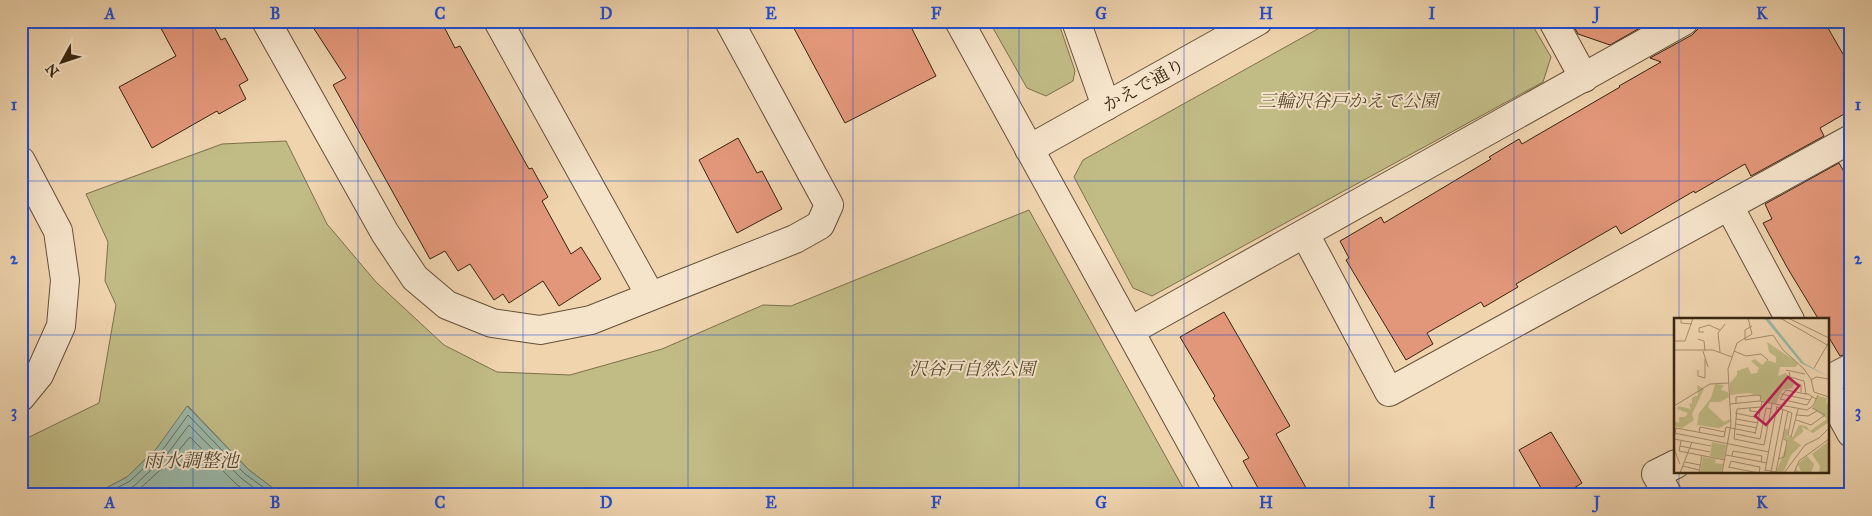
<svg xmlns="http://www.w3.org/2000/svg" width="1872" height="516" font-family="'IM FELL Great Primer','Noto Serif JP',serif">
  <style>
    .green { fill: #c1bb85; stroke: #7c704a }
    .water { fill: #9ab8a9; stroke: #727d6c }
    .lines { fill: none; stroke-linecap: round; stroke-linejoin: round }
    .shore { stroke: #686e5c; stroke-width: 1 }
    .building { fill: #e3977a; stroke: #372410 }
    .minor-casing { stroke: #655038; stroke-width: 30 }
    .tertiary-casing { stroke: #655038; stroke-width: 30 }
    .minor { stroke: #f5e3ca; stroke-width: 28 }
    .tertiary { stroke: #f5e3ca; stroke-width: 28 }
    .grid { fill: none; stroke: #1d4ed8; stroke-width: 1; stroke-opacity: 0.55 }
    .labels { text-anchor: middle; stroke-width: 4; stroke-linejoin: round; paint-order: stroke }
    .street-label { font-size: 18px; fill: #372410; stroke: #f5e3ca }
    .park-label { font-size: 18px; font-style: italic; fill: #5a4a2d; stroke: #f5e3ca }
    .water-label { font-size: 19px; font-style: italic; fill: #504936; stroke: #f5e3ca }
    .inset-road { fill: none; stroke: #a58e6f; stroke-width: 1 }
    .view { fill: #c2185b; fill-opacity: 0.15; stroke: #c2185b; stroke-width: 2.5 }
    .inset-edge { fill: none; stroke: #372410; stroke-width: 2.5 }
    .neatline { fill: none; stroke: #1d4ed8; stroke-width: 2 }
    .grid-label { font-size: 16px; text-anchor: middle; font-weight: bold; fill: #1d4ed8 }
  </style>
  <rect width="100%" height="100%" fill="#efd4ae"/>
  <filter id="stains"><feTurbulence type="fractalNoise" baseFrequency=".004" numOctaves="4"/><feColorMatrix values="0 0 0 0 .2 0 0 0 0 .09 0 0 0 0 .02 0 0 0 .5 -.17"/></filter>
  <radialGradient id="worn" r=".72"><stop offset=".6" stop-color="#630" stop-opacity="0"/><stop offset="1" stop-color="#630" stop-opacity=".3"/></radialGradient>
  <!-- green -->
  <g class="green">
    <path d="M989 21H1058L1075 71 1073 81 1046 96 1027 88Z"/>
    <path d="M1332 21H1530L1551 57 1543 82 1152 296 1133 288 1074 177 1083 160Z"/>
    <path d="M286 141 327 224 376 282 444 345 497 372 570 375 662 349 763 305 791 306 1029 210 1187 495H282L249 470 188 406 157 448 127 477 93 495H21V441L99 403 116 305 105 281 108 242 86 194 222 144Z"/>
  </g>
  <!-- water -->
  <path class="water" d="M187 406 249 470 282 495H93L127 477 157 448Z"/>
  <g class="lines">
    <!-- shore -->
    <g class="shore">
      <path d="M104 495 130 481 161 452 188 415 245 474 274 495"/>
      <path d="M117 495 134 486 165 457 189 425 241 478 263 495"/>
      <path d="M133 495 170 461 190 437 236 484 251 495"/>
    </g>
  </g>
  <!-- building -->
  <g class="building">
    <path d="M157 21H211L221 40 225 38 248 80 239 85 246 99 219 114 217 111 152 148 119 87 176 56Z"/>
    <path d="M309 21H441L455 48 460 46 529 169 532 168 548 197 542 201 571 254 581 247 601 279 559 306 543 281 509 303 503 294 494 300 470 264 458 271 445 251 430 259 333 85 346 78Z"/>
    <path d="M790 21H908L936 76 845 123Z"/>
    <path d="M1571 21H1652L1610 45 1578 34Z"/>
    <path d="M1700 21H1824L1851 68V110L1820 128 1824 136 1751 176 1745 164 1695 193 1694 191 1621 234 1616 226 1516 284 1518 287 1484 307 1481 302 1427 333 1433 344 1406 360 1346 260 1349 258 1340 241 1381 217 1384 223 1491 159 1489 157 1519 139 1522 144 1620 87 1619 86 1661 62 1650 58 1692 35 1698 29Z"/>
    <path d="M738 138 757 173 762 171 782 209 737 233 699 160Z"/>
    <path d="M1839 163 1851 184V353L1840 356 1828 336V320H1819L1788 269 1763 223 1772 219 1765 204Z"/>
    <path d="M1224 312 1290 426 1276 434 1310 495H1262L1243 461 1249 458 1213 398 1215 396 1180 337Z"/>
    <path d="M1551 432 1582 483 1563 495H1545L1519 450Z"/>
  </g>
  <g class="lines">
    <!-- minor casing -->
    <g class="minor-casing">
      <g id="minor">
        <path d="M266 21 385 233 415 278 447 305 492 323 540 330 591 320 795 239 820 225 829 205 729 21"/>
        <path d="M498 21 650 295"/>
        <path d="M1076 21 1106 106"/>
        <path d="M1553 21 1584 78"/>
        <path d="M21 161 58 231 65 280 61 326 39 375 21 397"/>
        <path d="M1729 206 1790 320"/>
        <path d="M1305 234 1389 392 1851 139"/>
        <path d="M1130 331 1684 21"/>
        <path d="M1828 380 1851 368"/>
        <path d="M1828 391 1851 433"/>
        <path d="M1668 495 1656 474 1676 464"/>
      </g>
    </g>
    <!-- tertiary casing -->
    <g class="tertiary-casing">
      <g id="tertiary">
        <path d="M959 21 1220 495"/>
        <path d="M1029 149 1258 21"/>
      </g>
    </g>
    <!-- minor -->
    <use href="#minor" class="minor"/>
    <!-- tertiary -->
    <use href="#tertiary" class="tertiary"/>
  </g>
  <!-- grid -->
  <path class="grid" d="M193 21V495M358 21V495M523 21V495M688 21V495M853 21V495M1019 21V495M1184 21V495M1349 21V495M1514 21V495M1679 21V320M21 181H1851M21 335H1676M1828 335H1851M1679 472V495"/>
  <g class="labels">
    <!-- street labels -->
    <g class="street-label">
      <text transform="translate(1144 85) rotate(-29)" y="6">かえで通り</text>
    </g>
    <!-- park labels -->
    <g class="park-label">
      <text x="1348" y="107">三輪沢谷戸かえで公園</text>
      <text x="972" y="375">沢谷戸自然公園</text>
    </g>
    <!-- water labels -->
    <g class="water-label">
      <text x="191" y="467">雨水調整池</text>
    </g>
  </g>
  <!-- overview -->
  <g transform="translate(1674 318)">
    <rect width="155" height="155" fill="#efd4ae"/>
    <path d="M93 24 124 45 122 49H106L104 58 112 55 120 66 118 70 108 72 102 86 87 83V78L74 75 56 77V65L63 57V53L74 49 77 56 83 55 85 50 77 43 81 41 88 47 93 42 102 45V39L95 34ZM41 66 50 67 47 72 54 74 55 79 46 84H36L34 89 50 104 56 101V104L45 110 23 107 25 95 37 80ZM23 67 30 71 18 96 20 102 8 110 0 108V103L5 105V99H11L14 95 3 91 4 88 17 91 15 85 18 86V80L24 77ZM144 78 153 80 152 87 155 83V94L150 90 155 95V104L139 115 128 109 129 114 119 122 127 127 117 137 109 155H102L114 124 109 119 111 111H114L113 119H119L125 107 132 108 136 113 153 101 139 90ZM155 123V155H145L146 148 138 136ZM38 124 52 127 50 141 36 138ZM133 138 140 146 137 155H121V151L127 154 124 146ZM29 139 42 141 41 145 49 146 47 155H26Z" fill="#c1bb85"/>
    <path d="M90 0H94L130 45 155 59 127 45Z" fill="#9ab8a9"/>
    <path class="inset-road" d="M7 0V5L18 6M106 0 155 28M114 0 155 20M78 8 71 12V22L99 17 109 32 129 50 137 61 140 74 155 79M30 14H25V10L35 7 46 12M24 21 30 23 31 33M0 23H11L19 0M0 32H39L58 39M29 33 34 49M60 33 72 38 87 36 94 42M46 34 44 15 51 6M140 50 155 24M24 52V58L31 60V41M112 52 131 56M115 54 117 63 127 67V74M116 59 130 63 132 76M137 62 142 59 155 61M107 76 136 82M138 79 133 87 106 81 112 72 132 76H134L142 81M88 84 87 89 63 91 60 121 90 127 98 86M62 85V79L83 77 87 78 86 83M56 86 85 83 133 92 139 88 144 77M0 88 36 66 55 65M76 89V93L86 94 81 116M103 89 118 95 114 117 117 119 124 91M61 95 85 100M123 97 134 98 143 93M62 101 84 105M122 102 137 107 151 97 138 90M62 106 83 110M0 115 95 134M25 115 26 109 51 114M62 116 86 121 92 90 97 91M7 123 5 133 51 142M6 128 36 134M37 128 0 121 2 110 50 119 52 109 82 115M0 131 6 146M52 137 93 145M58 138 59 133 88 138 87 144M104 141 110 139 113 123 108 120M11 144 26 147M9 148 25 152M54 149 85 155M55 149 57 143 71 146 86 149 85 155M91 152 102 154 114 93M91 153 103 88M97 154 109 91M6 155 18 124M25 155 28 137M48 155 57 106 54 51 63 25 78 16 74 0M110 155 131 127 145 120 155 110M120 155 125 143 155 121"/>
    <path class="view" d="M114 59 125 68 92 107 81 98Z"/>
    <rect width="155" height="155" class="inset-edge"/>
  </g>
  <!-- margin -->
  <rect width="1872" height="516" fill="none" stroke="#efd4ae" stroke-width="55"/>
  <!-- north arrow -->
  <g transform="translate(62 62) rotate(230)" stroke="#f5e3ca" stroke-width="4" paint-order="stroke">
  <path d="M0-4L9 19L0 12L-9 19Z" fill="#372410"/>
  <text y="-8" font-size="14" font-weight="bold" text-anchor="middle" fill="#372410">N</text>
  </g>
  <rect x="28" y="28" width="1816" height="460" class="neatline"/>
  <g class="grid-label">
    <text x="110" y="19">A</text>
    <text x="275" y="19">B</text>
    <text x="440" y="19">C</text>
    <text x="606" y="19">D</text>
    <text x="771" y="19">E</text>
    <text x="936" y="19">F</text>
    <text x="1101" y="19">G</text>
    <text x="1266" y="19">H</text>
    <text x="1432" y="19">I</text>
    <text x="1597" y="19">J</text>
    <text x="1762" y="19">K</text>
    <text x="14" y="110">1</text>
    <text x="1858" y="110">1</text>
    <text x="14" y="264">2</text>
    <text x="1858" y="264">2</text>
    <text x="14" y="417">3</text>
    <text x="1858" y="417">3</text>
    <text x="110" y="508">A</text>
    <text x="275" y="508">B</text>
    <text x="440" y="508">C</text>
    <text x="606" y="508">D</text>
    <text x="771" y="508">E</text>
    <text x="936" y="508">F</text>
    <text x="1101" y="508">G</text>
    <text x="1266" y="508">H</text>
    <text x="1432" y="508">I</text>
    <text x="1597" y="508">J</text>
    <text x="1762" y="508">K</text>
  </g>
  <rect width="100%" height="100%" filter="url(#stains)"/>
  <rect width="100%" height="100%" fill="url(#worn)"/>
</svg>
